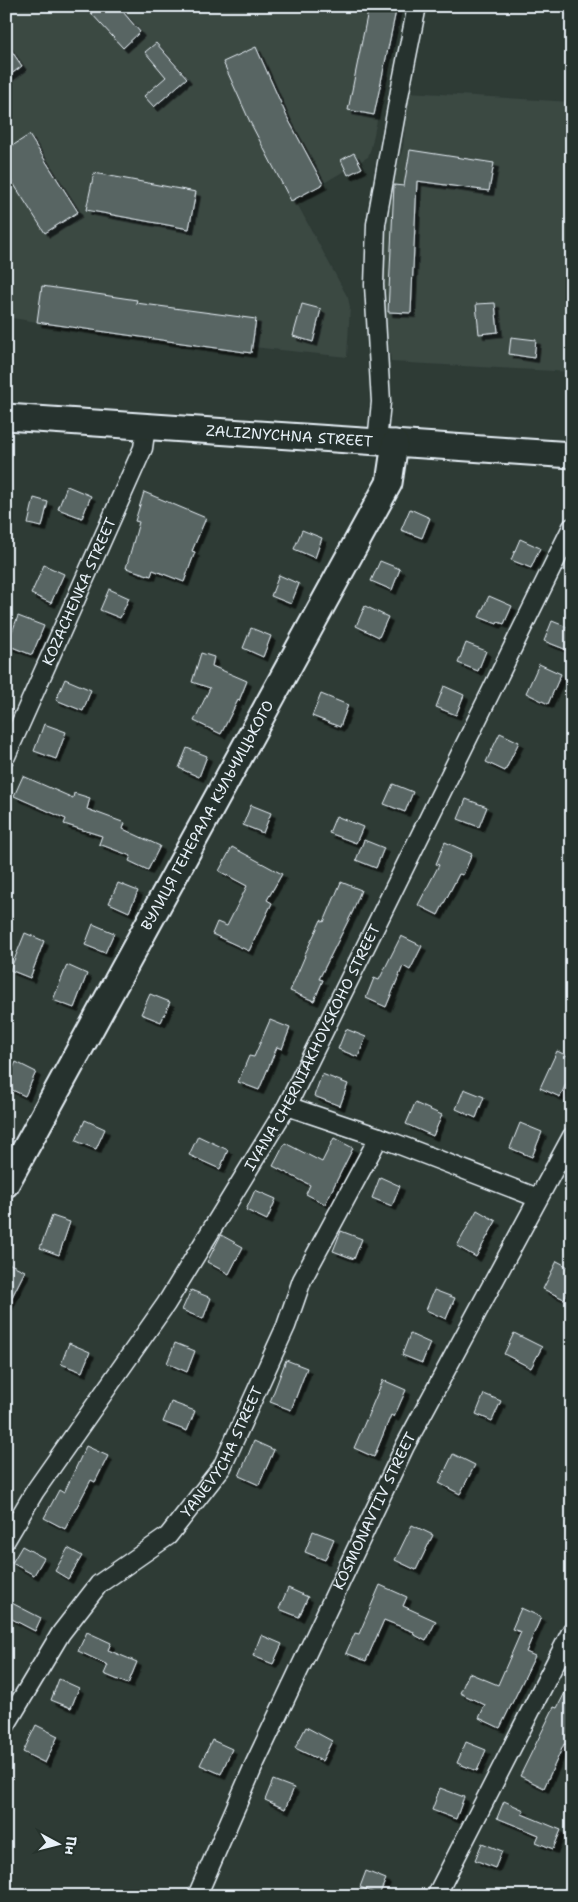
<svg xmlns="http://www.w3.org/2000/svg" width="578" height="1902" font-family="'Shantell Sans',sans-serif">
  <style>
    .built { fill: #3b4843 }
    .building { fill: #596563; stroke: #e8f1f8; filter: url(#shadow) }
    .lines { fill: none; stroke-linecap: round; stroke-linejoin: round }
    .street-casing { stroke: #e8f1f8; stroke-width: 21 }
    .secondary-casing { stroke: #e8f1f8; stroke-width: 29 }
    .street { stroke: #26332d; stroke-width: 18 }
    .secondary { stroke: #26332d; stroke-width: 25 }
    .labels { text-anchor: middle; stroke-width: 4.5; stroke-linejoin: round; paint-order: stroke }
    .street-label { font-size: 15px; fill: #e8f1f8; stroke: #26332d }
  </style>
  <defs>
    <filter id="shadow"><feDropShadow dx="4.5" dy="4.5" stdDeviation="0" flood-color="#0009"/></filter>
  </defs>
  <rect width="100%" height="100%" fill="#2e3b35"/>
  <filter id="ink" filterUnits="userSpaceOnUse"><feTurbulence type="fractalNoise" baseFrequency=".02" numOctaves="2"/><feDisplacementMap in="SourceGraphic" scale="10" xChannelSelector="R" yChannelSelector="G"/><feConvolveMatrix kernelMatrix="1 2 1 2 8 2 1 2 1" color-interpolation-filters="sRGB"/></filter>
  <g filter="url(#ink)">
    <!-- built -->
    <g class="built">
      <path d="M6 6H402L371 148 368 157 295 200 348 298 350 307 347 357 75 328 6 317Z"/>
      <path d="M408 92 572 102V372L391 362 378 252 379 226 403 148Z"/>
    </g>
    <!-- building -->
    <g class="building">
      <path d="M99 6H118L140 32 123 48 91 13Z"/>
      <path d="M369 6H397L374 115 348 110Z"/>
      <path d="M6 43 22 66 6 78Z"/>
      <path d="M156 43 187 78 154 107 144 96 166 77 145 52Z"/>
      <path d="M256 47 287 117 323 184 291 201 250 122 223 62Z"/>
      <path d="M29 135 78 212 45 233 6 172V150Z"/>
      <path d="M410 150 494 163 489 191 417 181 411 313 388 312 394 185 404 186Z"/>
      <path d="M354 153 362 168 348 175 341 160Z"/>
      <path d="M94 173 196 192 189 229 86 210Z"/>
      <path d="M42 286 137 300 136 303 256 319 251 353 37 322Z"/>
      <path d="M495 303 498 332 479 334 476 304Z"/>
      <path d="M302 304 321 309 313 342 293 336Z"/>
      <path d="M511 337 536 340 534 358 509 354Z"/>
      <path d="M67 486 91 496 82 518 58 509Z"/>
      <path d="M144 492 206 518 192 551 195 552 184 582 153 570 151 576 126 568 139 522 135 521Z"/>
      <path d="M34 498 48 502 42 527 28 524Z"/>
      <path d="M410 509 430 518 422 538 401 530Z"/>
      <path d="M302 530 322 538 315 558 294 549Z"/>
      <path d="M520 539 540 548 531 568 511 560Z"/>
      <path d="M380 561 400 569 392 590 371 581Z"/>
      <path d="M44 565 64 574 51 603 31 594Z"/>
      <path d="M279 575 299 584 291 604 271 596Z"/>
      <path d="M109 589 129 598 120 618 100 610Z"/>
      <path d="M489 596 512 606 504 624 498 622 497 624 479 617Z"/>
      <path d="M365 606 388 617 379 637 356 626Z"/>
      <path d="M18 616 44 626 32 655 7 645Z"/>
      <path d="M552 621 572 629V652L544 641Z"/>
      <path d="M251 628 271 636 263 657 243 648Z"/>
      <path d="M466 643 486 651 478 671 458 663Z"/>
      <path d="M201 653 214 657 212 666 247 681 239 701 238 700 221 734 194 721 210 688 192 682Z"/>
      <path d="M539 664 561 674 548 704 526 693Z"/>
      <path d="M65 679 91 690 83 711 56 700Z"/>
      <path d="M444 686 464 695 456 715 436 707Z"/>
      <path d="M321 694 348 705 340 727 312 716Z"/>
      <path d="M44 724 66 732 56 759 34 751Z"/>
      <path d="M500 733 519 742 505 771 486 762Z"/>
      <path d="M187 748 207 756 199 777 179 768Z"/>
      <path d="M23 776 73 798 74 793 90 798 87 809 125 823 123 829 160 846 148 870 129 861 131 856 99 844 102 836 64 824 66 819 14 796Z"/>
      <path d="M393 784 413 792 405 812 384 804Z"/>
      <path d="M466 799 487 807 479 827 458 819Z"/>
      <path d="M251 805 271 813 263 833 243 825Z"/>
      <path d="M336 816 363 827 356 843 329 833Z"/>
      <path d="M364 840 384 848 376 868 356 860Z"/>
      <path d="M445 842 472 854 463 875 459 874 438 915 418 905 439 865 436 864Z"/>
      <path d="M232 847 282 874 267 900 272 903 249 951 212 934 217 922 227 926 247 886 219 871Z"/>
      <path d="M341 882 361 890 353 911 319 979 323 980 314 1001 290 991 305 956H304L321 920 324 922Z"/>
      <path d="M118 883 138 891 129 912 109 903Z"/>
      <path d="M93 924 114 933 105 953 85 945Z"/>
      <path d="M25 933 44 941 30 978 10 970Z"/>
      <path d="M401 936 422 946 410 970 403 966 386 1007 366 998 374 978 379 980Z"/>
      <path d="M67 965 87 974 74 1008 53 1000Z"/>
      <path d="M150 994 170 1002 161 1022 141 1014Z"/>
      <path d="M270 1020 290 1028 282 1049 277 1047 259 1090 238 1082 249 1056 254 1057Z"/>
      <path d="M346 1029 366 1037 358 1057 338 1049Z"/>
      <path d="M557 1051 572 1058V1071L560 1097 540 1088Z"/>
      <path d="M16 1062 36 1072 25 1096 6 1087V1083Z"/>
      <path d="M322 1074 348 1084 340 1106 314 1096Z"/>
      <path d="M464 1089 484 1097 476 1118 456 1109Z"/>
      <path d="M415 1103 442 1115 433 1136 406 1124Z"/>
      <path d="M85 1120 105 1129 96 1149 76 1141Z"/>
      <path d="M520 1123 542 1132 532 1157 510 1148Z"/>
      <path d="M198 1136 228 1150 220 1169 189 1155Z"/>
      <path d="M334 1138 353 1148 325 1204 306 1194 310 1185 273 1166 285 1143 322 1162Z"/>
      <path d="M380 1177 400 1186 392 1206 372 1198Z"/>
      <path d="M255 1190 276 1199 267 1220 246 1210Z"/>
      <path d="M477 1210 496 1221 476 1257 457 1246Z"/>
      <path d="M52 1216 70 1222 59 1255 40 1248Z"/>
      <path d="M341 1231 362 1239 354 1259 333 1251Z"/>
      <path d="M221 1235 243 1247 229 1274 207 1262Z"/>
      <path d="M557 1261 572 1269V1283L564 1299 543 1289Z"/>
      <path d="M6 1262 25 1271 6 1309Z"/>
      <path d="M191 1290 211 1298 203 1319 182 1310Z"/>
      <path d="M434 1290 455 1298 446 1319 426 1310Z"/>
      <path d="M514 1333 542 1347 531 1368 504 1354Z"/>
      <path d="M410 1334 430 1343 422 1363 402 1355Z"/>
      <path d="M69 1343 90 1352 82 1372 61 1364Z"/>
      <path d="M175 1343 195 1351 187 1372 167 1363Z"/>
      <path d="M286 1360 307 1368 291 1410 270 1402Z"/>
      <path d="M383 1380 406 1390 394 1417 391 1415 374 1457 354 1448Z"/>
      <path d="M484 1394 501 1401 492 1421 476 1414Z"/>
      <path d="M171 1402 195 1411 187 1431 163 1422Z"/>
      <path d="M254 1441 274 1450 259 1485 239 1476Z"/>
      <path d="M86 1446 108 1456 95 1482 91 1480 65 1529 44 1518 59 1490 64 1493Z"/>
      <path d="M453 1454 475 1465 460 1494 439 1483Z"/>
      <path d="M412 1525 433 1535 416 1570 395 1560Z"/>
      <path d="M313 1531 334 1539 325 1560 305 1552Z"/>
      <path d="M22 1546 44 1558 34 1575 12 1563Z"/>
      <path d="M68 1548 82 1556 68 1579 55 1571Z"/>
      <path d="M380 1585 407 1597 403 1606 436 1621 426 1641 413 1634 414 1632 384 1620 366 1661 346 1653 355 1633 359 1634Z"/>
      <path d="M288 1588 308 1597 299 1617 279 1609Z"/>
      <path d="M6 1600 41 1618 35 1631 6 1616Z"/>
      <path d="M521 1608 541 1617 526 1652 535 1656 500 1728 479 1718 485 1705 460 1693 469 1673 498 1685 521 1632 512 1629Z"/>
      <path d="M87 1632 111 1643 108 1650 137 1662 128 1684 104 1674 108 1665 78 1651Z"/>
      <path d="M261 1635 282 1644 273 1664 253 1656Z"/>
      <path d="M59 1679 79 1688 71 1708 51 1700Z"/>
      <path d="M572 1679V1737L568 1745 564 1744 544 1788 520 1776 554 1707 557 1708Z"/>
      <path d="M36 1725 58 1736 45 1763 23 1752Z"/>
      <path d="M306 1727 332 1741 322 1761 295 1748Z"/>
      <path d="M212 1740 232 1749 221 1774 200 1765Z"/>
      <path d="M466 1742 486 1750 477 1771 457 1763Z"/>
      <path d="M273 1780 294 1788 285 1809 265 1800Z"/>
      <path d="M440 1788 464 1797 456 1819 432 1810Z"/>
      <path d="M504 1801 524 1810 522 1814 561 1830 553 1849 536 1842 539 1835 497 1818Z"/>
      <path d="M482 1843 502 1851 495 1868 475 1860Z"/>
      <path d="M366 1871 386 1879 379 1895 360 1887Z"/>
    </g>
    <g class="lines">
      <!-- street casing -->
      <g class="street-casing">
        <g id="street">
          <path d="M377 442 381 402 374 285 376 224 400 91 417 6"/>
          <path id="s1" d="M6 756 143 448 146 426"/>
          <path d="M287 1106 379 1137 538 1198"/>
          <path id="s2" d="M6 1540 35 1491 166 1304 287 1106 572 527"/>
          <path id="s3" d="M6 1725 61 1633 99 1584 168 1536 222 1467 286 1326 302 1280 379 1137"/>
          <path id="s4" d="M197 1896 255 1763 405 1446 572 1136"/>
          <path d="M436 1896 572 1630"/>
        </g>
      </g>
      <!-- secondary casing -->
      <g class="secondary-casing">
        <g id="secondary">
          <path id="s5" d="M6 417 572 455"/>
          <path id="s6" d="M6 1184 389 483 395 443"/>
        </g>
      </g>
      <!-- street -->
      <use href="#street" class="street"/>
      <!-- secondary -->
      <use href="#secondary" class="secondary"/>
    </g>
  </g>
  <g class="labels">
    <!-- street labels -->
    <g class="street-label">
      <text dy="5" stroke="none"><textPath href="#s5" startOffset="284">ZALIZNYCHNA STREET</textPath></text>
      <text dy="5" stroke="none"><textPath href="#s1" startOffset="180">KOZACHENKA STREET</textPath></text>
      <text dy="5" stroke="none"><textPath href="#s6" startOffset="420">ВУЛИЦЯ ГЕНЕРАЛА КУЛЬЧИЦЬКОГО</textPath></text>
      <text dy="5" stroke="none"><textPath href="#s2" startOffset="581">IVANA CHERNIAKHOVSKOHO STREET</textPath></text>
      <text dy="5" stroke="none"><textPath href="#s3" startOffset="354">YANEVYCHA STREET</textPath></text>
      <text dy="5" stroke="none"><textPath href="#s4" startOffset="424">KOSMONAVTIV STREET</textPath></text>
    </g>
  </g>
  <!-- margin -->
  <rect width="578" height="1902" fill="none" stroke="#26332d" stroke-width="25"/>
  <rect x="12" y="12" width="553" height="1877" fill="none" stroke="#e8f1f8" stroke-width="2" filter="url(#ink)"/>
  <!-- north arrow -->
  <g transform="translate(58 1844) rotate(97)" stroke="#26332d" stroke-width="4" paint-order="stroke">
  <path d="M0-4L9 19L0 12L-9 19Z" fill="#e8f1f8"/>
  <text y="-8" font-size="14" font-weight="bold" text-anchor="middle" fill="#e8f1f8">Пн</text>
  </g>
</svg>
